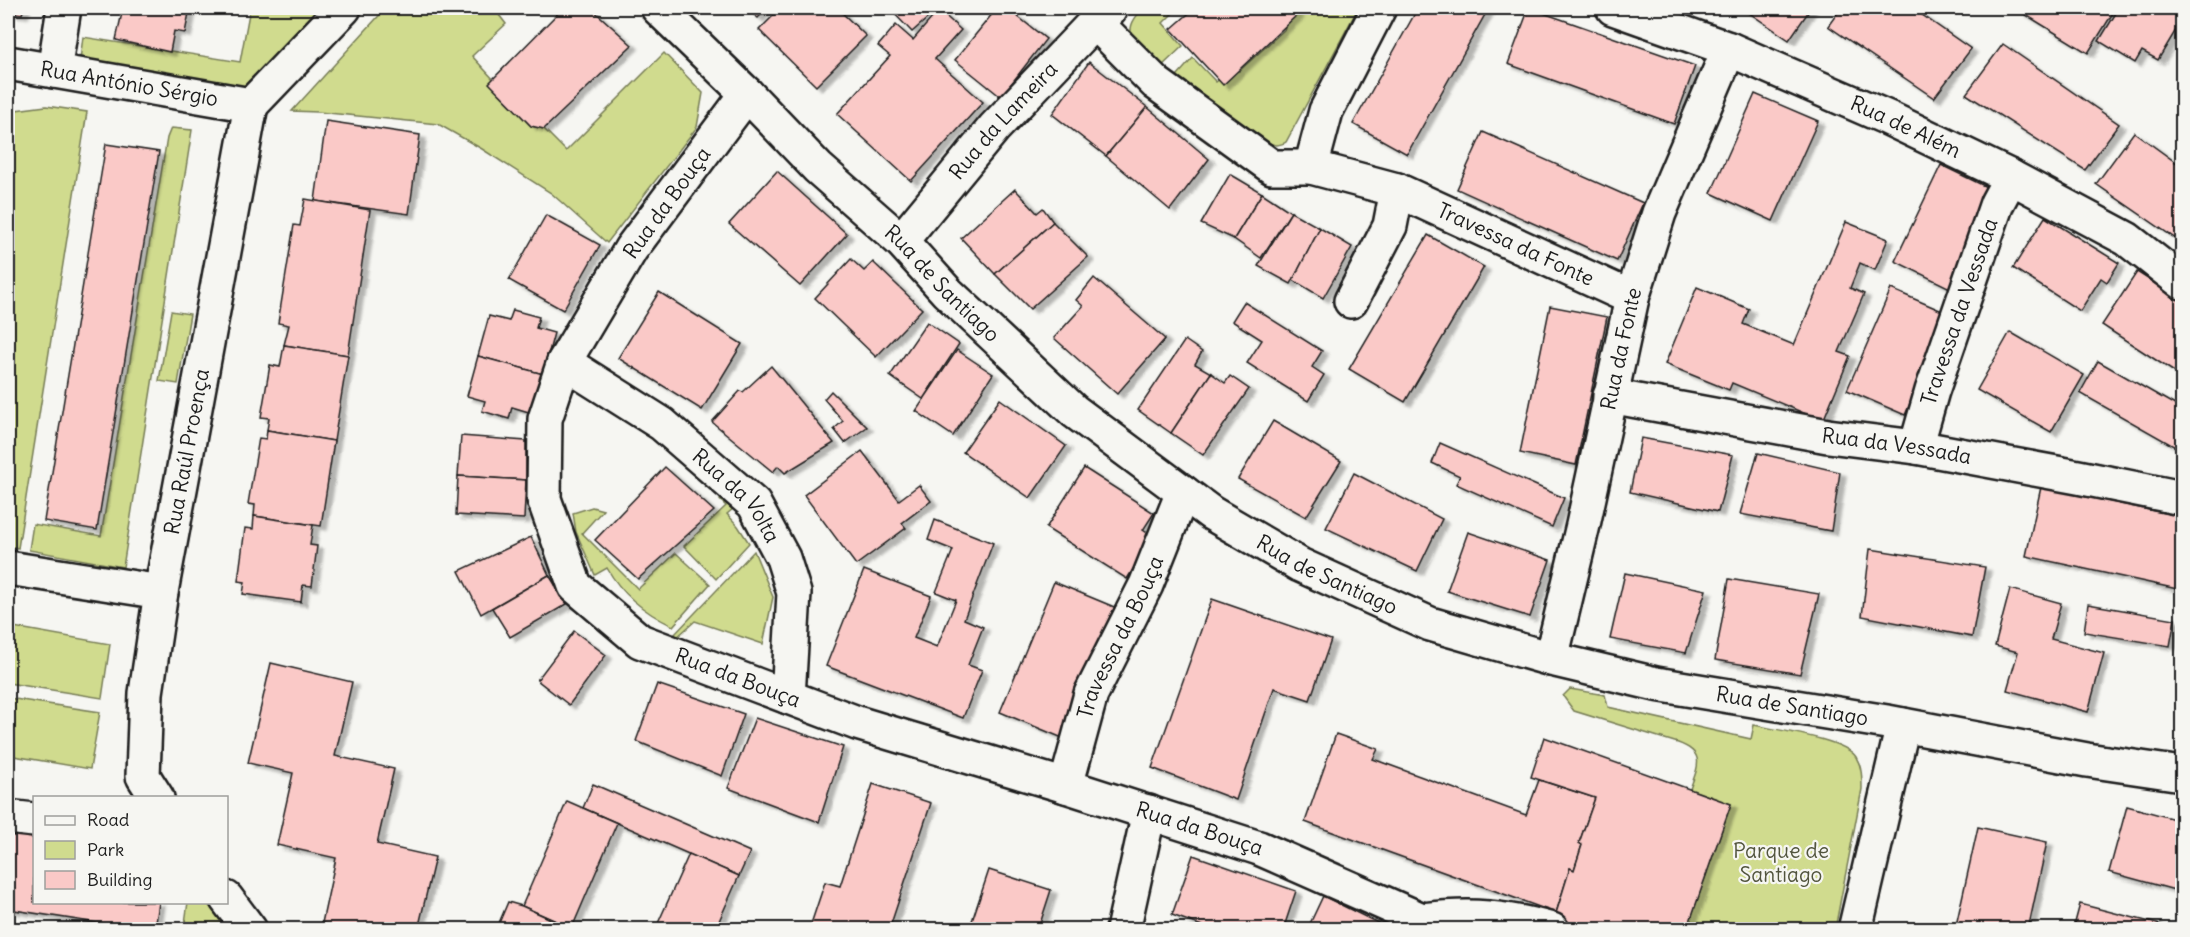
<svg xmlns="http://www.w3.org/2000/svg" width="2190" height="937" font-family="Delius,sans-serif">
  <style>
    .green { fill: #d0db8e; stroke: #767c55; stroke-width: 1.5 }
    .building { fill: #fac9c7; stroke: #1c1c1c; stroke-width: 1.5; filter: url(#shadow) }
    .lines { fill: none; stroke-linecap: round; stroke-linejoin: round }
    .minor-casing { stroke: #1c1c1c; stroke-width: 38 }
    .minor { stroke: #f6f6f2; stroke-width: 33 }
    .labels { text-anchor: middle; stroke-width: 4.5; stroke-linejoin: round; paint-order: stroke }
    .street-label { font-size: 21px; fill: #1c1c1c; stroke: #f6f6f2 }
    .park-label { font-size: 21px; fill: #52553e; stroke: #f6f6f2 }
  </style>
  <defs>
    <filter id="shadow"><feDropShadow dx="6" dy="4" stdDeviation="1.5" flood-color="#0004"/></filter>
  </defs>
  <rect width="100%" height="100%" fill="#f6f6f2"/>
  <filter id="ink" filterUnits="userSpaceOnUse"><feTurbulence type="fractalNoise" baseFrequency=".0167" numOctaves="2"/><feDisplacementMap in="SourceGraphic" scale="12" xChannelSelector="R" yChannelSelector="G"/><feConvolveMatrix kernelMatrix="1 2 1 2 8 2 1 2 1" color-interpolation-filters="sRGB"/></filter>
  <g filter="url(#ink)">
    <!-- green -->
    <g class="green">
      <path d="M250 8H321L249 95 79 67 83 37 240 62Z"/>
      <path d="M386 8H499L496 11 506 24 472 56 494 80 490 83 531 126 544 129 566 151 664 53 703 93 697 127 607 243 551 193 482 149 438 124 318 112 292 111Z"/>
      <path d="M1144 8H1178L1163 23 1183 46 1161 67C1140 45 1115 35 1144 8Z"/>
      <path d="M1298 8H1358L1286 142C1285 143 1279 145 1277 145 1260 145 1192 90 1177 76L1193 58 1216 82 1236 66 1239 71 1285 29 1282 25Z"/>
      <path d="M46 106 87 112 18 548 8 546V111Z"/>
      <path d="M171 128 192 130 123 567 29 550 33 524 101 536 167 138Z"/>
      <path d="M171 311 190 314 178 384 159 381Z"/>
      <path d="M723 498 734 508 727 514 738 526 749 543 716 579 684 546 726 506 720 500Z"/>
      <path d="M592 507 603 510 582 533 638 589 676 553 710 584 673 626C645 613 622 595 607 568L595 575 576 532 573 513Z"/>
      <path d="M754 551 773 597 763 644 695 621 677 637 673 636Z"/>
      <path d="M8 626 110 644 102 698 8 683Z"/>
      <path d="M1570 689 1605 695 1608 707 1751 739 1754 725C1776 730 1845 739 1856 757 1862 767 1862 778 1862 789L1835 929H1687L1731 804 1690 789C1698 766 1706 753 1678 743L1574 711 1563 696Z"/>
      <path d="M8 698 100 712 90 769 8 755Z"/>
      <path d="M188 902 215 903 235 930H184Z"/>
    </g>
    <!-- building -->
    <g class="building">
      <path d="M8 8H24L22 14 8 12Z"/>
      <path d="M123 8H190L185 33 174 31 170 52 116 40Z"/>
      <path d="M563 8H591L632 45 544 129 531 126 489 83Z"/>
      <path d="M746 8H767L758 18Z"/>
      <path d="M781 8H837L866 36 816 86 759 30Z"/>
      <path d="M889 8H939L912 32Z"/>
      <path d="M997 8H1007L1046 39 1001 97 955 60Z"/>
      <path d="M1195 8H1291L1298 14 1223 85 1171 29Z"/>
      <path d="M1418 8H1481L1487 11 1407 154 1353 124Z"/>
      <path d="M1529 8 1695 66 1674 124 1508 64Z"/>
      <path d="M1742 8H1811L1789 40Z"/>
      <path d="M1841 8H1912L1971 49 1934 98 1828 26Z"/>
      <path d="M2020 8H2116L2088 53 2018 10Z"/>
      <path d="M2119 8H2182V20L2158 60 2142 51 2135 63 2099 41Z"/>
      <path d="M939 10 961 30 935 59 983 102 911 181 837 114 890 56 878 46 896 25 913 40Z"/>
      <path d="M2003 44 2119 124 2085 170 1966 94Z"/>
      <path d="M1089 62 1147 107 1106 156 1052 114Z"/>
      <path d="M1755 94 1818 121 1773 221 1711 193Z"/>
      <path d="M1147 107 1209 159 1170 210 1106 156Z"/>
      <path d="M326 121 420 135 409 214 315 201Z"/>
      <path d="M1483 132 1643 203 1617 261 1457 189Z"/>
      <path d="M2134 132 2182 167V243L2096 184Z"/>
      <path d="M106 144 159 152 97 530 44 521Z"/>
      <path d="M1941 165 2003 195 1956 291 1895 261Z"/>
      <path d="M777 171 847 234 800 286 729 224Z"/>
      <path d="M1230 174 1262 193 1234 239 1201 224Z"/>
      <path d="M1015 189 1037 213 1043 208 1053 222 995 274 961 238Z"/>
      <path d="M1262 193 1291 212 1261 258 1234 239Z"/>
      <path d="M305 199 370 210 348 355 284 345 289 325 278 323 294 225 300 226Z"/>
      <path d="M1291 212 1320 228 1291 284 1258 266Z"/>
      <path d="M546 215 600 245 563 310 509 280Z"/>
      <path d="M2045 217 2119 263 2107 282 2101 278 2080 311 2013 268Z"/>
      <path d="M1053 222 1088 257 1030 309 995 274Z"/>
      <path d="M1846 222 1888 239 1875 270 1860 263 1850 288 1864 294 1839 352 1850 356 1823 421 1732 383 1729 390 1665 364 1697 287 1749 309 1743 324 1794 345Z"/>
      <path d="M1320 228 1352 247 1323 298 1293 280Z"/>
      <path d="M1428 235 1484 267 1405 402 1349 369Z"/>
      <path d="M851 259 864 271 873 262 922 309 876 357 815 298Z"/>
      <path d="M2137 272 2182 301V377L2102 325Z"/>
      <path d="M1094 278 1165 339 1117 394 1054 338 1083 306 1076 300Z"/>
      <path d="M1891 289 1949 314 1905 415 1847 390Z"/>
      <path d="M659 292 742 344 702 410 618 358Z"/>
      <path d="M1244 302 1322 351 1312 367 1324 375 1308 401 1247 363 1262 340 1232 321Z"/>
      <path d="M1550 306 1607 317 1576 465 1520 453Z"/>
      <path d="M513 310 539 317 536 328 554 333 543 374 478 356 489 316 509 321Z"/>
      <path d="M927 322 959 344 923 399 890 376Z"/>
      <path d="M2010 332 2084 375 2051 432 1977 390Z"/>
      <path d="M1185 340 1202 352 1195 364 1211 373 1171 433 1138 410Z"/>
      <path d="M284 345 348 355 334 441 267 430 269 418 261 417 270 365 280 367Z"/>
      <path d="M957 350 993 374 953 436 916 411Z"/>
      <path d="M478 356 543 374 532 413 512 407 509 419 482 411 485 401 467 396Z"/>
      <path d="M2098 361 2182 409V438L2177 448 2080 393Z"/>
      <path d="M771 366 834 443 785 473 778 466 773 472 712 422 740 391 743 392Z"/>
      <path d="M1211 373 1225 383 1230 376 1249 389 1203 455 1171 433Z"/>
      <path d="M831 391 867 427 845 443 834 429 843 421 824 399Z"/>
      <path d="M1000 399 1066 446 1030 498 963 452Z"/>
      <path d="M1273 421 1341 461 1306 517 1238 479Z"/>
      <path d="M267 430 334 441 321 526 254 516 255 505 248 504 259 438 266 439Z"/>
      <path d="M461 436 526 441V480L458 476Z"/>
      <path d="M1641 438 1733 455 1718 512 1630 492Z"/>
      <path d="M1440 443 1564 498 1552 527 1456 484 1460 476 1432 463Z"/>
      <path d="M862 451 899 500 919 485 931 501 902 523 906 528 856 565 804 495Z"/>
      <path d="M1758 453 1840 472 1831 531 1740 514Z"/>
      <path d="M665 467 714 511 638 579 595 540Z"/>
      <path d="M1084 468 1154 513 1143 530 1153 537 1127 579 1046 528Z"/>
      <path d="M1354 473 1442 519 1417 571 1326 528Z"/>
      <path d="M458 476 526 480 524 519 456 515Z"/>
      <path d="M2041 487 2182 517V590L2026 556Z"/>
      <path d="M254 516 313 525 310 545 317 546 312 586 303 585 301 602 243 594 245 582 238 581 245 528 253 529Z"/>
      <path d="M935 520 993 543 964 619 983 627 968 665 982 670 963 718 826 666 864 570 931 596 914 638 937 647 956 600 936 592 953 550 928 540Z"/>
      <path d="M1468 532 1550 560 1530 617 1447 591Z"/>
      <path d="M531 537 549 575 481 614 459 571Z"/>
      <path d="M1870 549 1985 567 1972 637 1862 616Z"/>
      <path d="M1625 573 1706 590 1686 653 1610 639Z"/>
      <path d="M549 575 567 604 510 637 492 608Z"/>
      <path d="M1729 579 1819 594 1800 674 1715 660Z"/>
      <path d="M1054 582 1119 609 1065 739 1000 712Z"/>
      <path d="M2010 589 2061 603 2051 639 2104 653 2088 712 2007 690 2018 652 1995 646Z"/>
      <path d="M1212 599 1331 640 1310 700 1274 688 1236 800 1152 768Z"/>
      <path d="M2088 604 2175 619 2170 646 2084 632Z"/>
      <path d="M574 631 606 655 569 705 537 680Z"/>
      <path d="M271 663 352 682 335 756 394 769 377 844 435 857 418 930H348L322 923 336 858 277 845 293 773 248 763Z"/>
      <path d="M657 684 744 714 722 776 636 741Z"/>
      <path d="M755 718 843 747 819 822 728 788Z"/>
      <path d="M1336 734 1378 749 1373 759 1526 815 1539 780 1595 798 1579 843 1582 845 1574 870 1570 868 1556 913 1305 822Z"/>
      <path d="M1544 737 1731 804 1687 930H1567L1553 923 1570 868 1574 870 1582 845 1579 843 1595 798 1531 777Z"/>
      <path d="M593 784 750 852 739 876 583 808Z"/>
      <path d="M873 784 931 803 889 930H809L825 882 840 886Z"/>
      <path d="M567 801 617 823 572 928 522 906Z"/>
      <path d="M2127 806 2182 821V892L2109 872Z"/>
      <path d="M1978 827 2047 842 2028 930H1955Z"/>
      <path d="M8 829 34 832V902H159L155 930H142L8 909Z"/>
      <path d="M689 854 739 876 715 930H655Z"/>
      <path d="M1193 855 1296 891 1283 930H1213L1172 915Z"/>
      <path d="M989 870 1051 890 1038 930H969Z"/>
      <path d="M1323 896 1392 930H1307Z"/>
      <path d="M508 902 522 906 575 930H496Z"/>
      <path d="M2080 904 2181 930H2073Z"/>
    </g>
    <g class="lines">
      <!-- minor casing -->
      <g class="minor-casing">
        <g id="minor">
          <path id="s1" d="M658 8 747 94 818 168 901 241 947 292 1074 411 1211 513 1300 565 1430 624 1551 659 1656 684 1887 722 2087 760 2182 774"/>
          <path id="s2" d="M1613 8 1729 49 1888 118 2011 177 2127 239 2182 282"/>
          <path id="s3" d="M1095 22 1156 83 1272 167H1311L1397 190 1632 298"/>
          <path id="s4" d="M8 63 251 105"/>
          <path d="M54 71 64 8"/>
          <path id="s5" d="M747 94 631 249 564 362 545 419 544 499 575 586 640 641 857 723 1066 786 1259 848 1422 920 1438 930"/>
          <path d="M251 105 344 8"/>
          <path d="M1311 167 1326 111 1379 8"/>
          <path id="s6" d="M901 241 994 128 1095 22 1110 9"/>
          <path d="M1351 301 1390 226 1397 190"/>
          <path id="s7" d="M564 362 662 424 754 504 783 558 794 593 788 697"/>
          <path id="s8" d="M1610 396 1828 436 1916 447 2078 477 2182 498"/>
          <path id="s9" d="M1916 447 1932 391 1997 203 2011 177"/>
          <path d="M8 568 161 592"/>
          <path id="s10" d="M1551 659 1583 525 1632 298 1659 213 1729 49"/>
          <path id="s11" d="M1066 786 1091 694 1146 585 1183 492"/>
          <path id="s12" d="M157 798 143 776 146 693 161 592 251 105"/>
          <path d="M8 817 34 820"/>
          <path d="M226 898 250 930"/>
          <path d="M1422 920C1472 914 1504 917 1552 930"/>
          <path d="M1123 930 1149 812"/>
          <path d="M1855 930 1903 725"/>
        </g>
      </g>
      <!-- minor -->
      <use href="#minor" class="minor"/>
    </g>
  </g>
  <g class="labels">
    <!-- street labels -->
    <g class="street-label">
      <text dy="7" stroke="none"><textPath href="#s4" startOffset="123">Rua António Sérgio</textPath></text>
      <text dy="7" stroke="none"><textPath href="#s6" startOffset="158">Rua da Lameira</textPath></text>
      <text dy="7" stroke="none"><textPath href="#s2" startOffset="316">Rua de Além</textPath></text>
      <text transform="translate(667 203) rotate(-54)" y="7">Rua da Bouça</text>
      <text dy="7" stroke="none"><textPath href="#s3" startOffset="488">Travessa da Fonte</textPath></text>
      <text dy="7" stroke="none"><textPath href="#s1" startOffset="396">Rua de Santiago</textPath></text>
      <text dy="7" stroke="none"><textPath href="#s9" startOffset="142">Travessa da Vessada</textPath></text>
      <text dy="7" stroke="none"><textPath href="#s10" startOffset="318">Rua da Fonte</textPath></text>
      <text dy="7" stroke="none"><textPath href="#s8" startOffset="291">Rua da Vessada</textPath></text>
      <text dy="7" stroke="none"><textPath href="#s12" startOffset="354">Rua Raúl Proença</textPath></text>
      <text dy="7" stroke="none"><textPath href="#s7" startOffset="220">Rua da Volta</textPath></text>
      <text dy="7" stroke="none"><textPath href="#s1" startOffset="882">Rua de Santiago</textPath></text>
      <text dy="7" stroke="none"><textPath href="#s11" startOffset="159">Travessa da Bouça</textPath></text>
      <text dy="7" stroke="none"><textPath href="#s5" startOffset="747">Rua da Bouça</textPath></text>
      <text dy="7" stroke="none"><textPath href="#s1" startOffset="1368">Rua de Santiago</textPath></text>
      <text dy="7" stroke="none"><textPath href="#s5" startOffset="1233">Rua da Bouça</textPath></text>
    </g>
    <!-- park labels -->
    <g class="park-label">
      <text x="1781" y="858">Parque de<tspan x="1781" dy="24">Santiago</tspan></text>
    </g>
  </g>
  <!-- margin -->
  <rect width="2190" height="937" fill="none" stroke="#f6f6f2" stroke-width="30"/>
  <rect x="15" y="15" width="2160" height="907" fill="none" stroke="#1c1c1c" stroke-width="2" filter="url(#ink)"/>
  <!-- legend -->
  <rect x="33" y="796" width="195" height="108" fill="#f6f6f2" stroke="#9f9f9c" stroke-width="1.5"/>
  <rect x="45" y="816" width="30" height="9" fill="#f6f6f2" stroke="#9f9f9c" stroke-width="1.5"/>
  <text x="87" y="826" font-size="18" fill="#1c1c1c">Road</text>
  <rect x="45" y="841" width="30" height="18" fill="#d0db8e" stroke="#9f9f9c" stroke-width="1.5"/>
  <text x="87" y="856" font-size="18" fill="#1c1c1c">Park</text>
  <rect x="45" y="871" width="30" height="18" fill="#fac9c7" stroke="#9f9f9c" stroke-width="1.5"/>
  <text x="87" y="886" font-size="18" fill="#1c1c1c">Building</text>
</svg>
